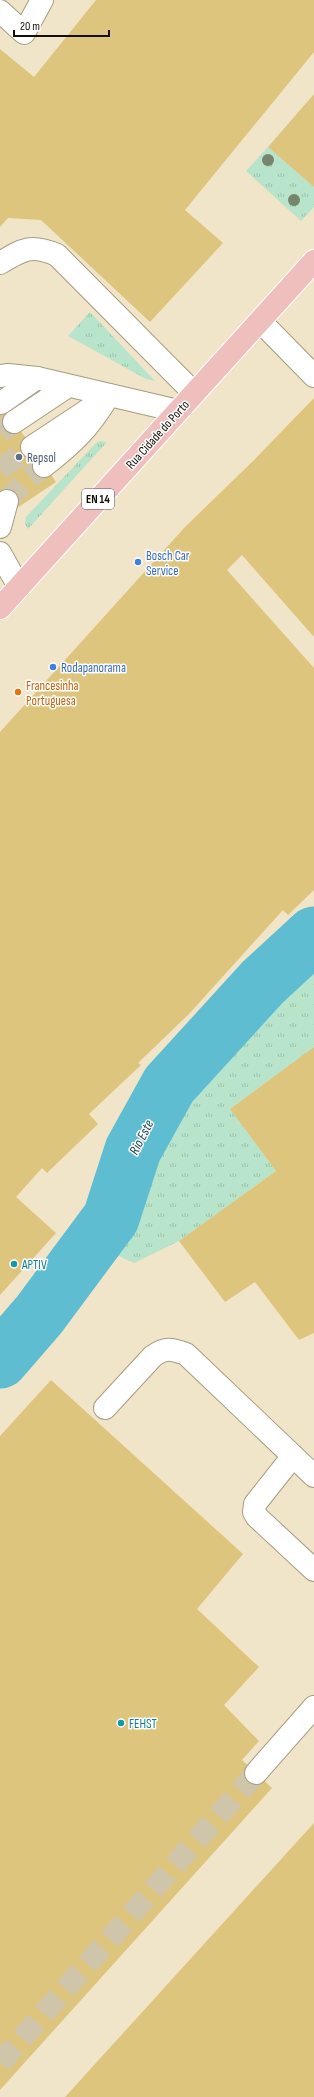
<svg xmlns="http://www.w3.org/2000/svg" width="314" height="2097" font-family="'Sofia Sans Condensed',sans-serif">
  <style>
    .grass { fill: url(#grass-tufts) }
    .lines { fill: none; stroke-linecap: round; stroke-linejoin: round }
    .river { stroke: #5fbdd2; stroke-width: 57 }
    .building { fill: #dec57e }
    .minor-tunnel { stroke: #cfc5ab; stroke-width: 22; stroke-dasharray: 22 11; stroke-linecap: butt }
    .minor-casing { stroke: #a69c80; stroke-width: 24 }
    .major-casing { stroke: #fff; stroke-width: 24 }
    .minor { stroke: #fff; stroke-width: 22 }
    .major { stroke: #efbfbe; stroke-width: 22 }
    .tree { fill: #78856e }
    .service-dot { fill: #5c6f8a; stroke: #fff; stroke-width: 1.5 }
    .shop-dot { fill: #3f7fe0; stroke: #fff; stroke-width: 1.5 }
    .food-dot { fill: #e8710a; stroke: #fff; stroke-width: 1.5 }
    .culture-dot { fill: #0f9aa8; stroke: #fff; stroke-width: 1.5 }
    .labels { text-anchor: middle; stroke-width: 3; stroke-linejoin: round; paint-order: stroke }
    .shield { fill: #fff; stroke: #595650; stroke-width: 1 }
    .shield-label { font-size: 12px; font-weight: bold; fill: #120e05 }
    .street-label { font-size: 13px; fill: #120e05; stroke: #fff }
    .service-label { font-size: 13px; fill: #4e5e75; stroke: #fff; text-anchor: start }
    .shop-label { font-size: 13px; fill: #366cbe; stroke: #fff; text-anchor: start }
    .food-label { font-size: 13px; fill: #c56008; stroke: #fff; text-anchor: start }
    .culture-label { font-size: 13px; fill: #0d838f; stroke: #fff; text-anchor: start }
    .water-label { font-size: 14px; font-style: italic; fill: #113d46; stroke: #fff }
  </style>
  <defs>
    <pattern id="grass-tufts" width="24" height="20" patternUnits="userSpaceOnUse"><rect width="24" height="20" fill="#b7e4ca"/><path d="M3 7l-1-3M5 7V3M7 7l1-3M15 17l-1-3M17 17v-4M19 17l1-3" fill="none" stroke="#9cc2ac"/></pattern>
  </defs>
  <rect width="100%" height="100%" fill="#f0e5c8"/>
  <!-- grass -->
  <g class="grass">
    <path d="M268 147 314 187V207L301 221 246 171Z"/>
    <path d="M90 312 155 381 146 379 68 336Z"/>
    <path d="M101 441 107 442 28 529 25 524 26 517 97 442Z"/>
    <path d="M314 956V1047L230 1109 276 1171 179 1241 134 1263 110 1252 136 1218 148 1148 180 1090 252 1010Z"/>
  </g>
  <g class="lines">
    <!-- river -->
    <path class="river" d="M0 1360 39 1315 111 1218 133 1150 169 1085 263 982 314 935"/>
  </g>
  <!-- building -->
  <g class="building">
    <path d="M96 0H314V52L185 210 223 243 150 322 41 220 8 218 0 227V49L34 77Z"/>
    <path d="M314 94V187L268 147Z"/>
    <path d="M314 398V637L242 555 227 570 314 668V890L288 915 283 910 189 1014 138 1063 141 1065 89 1114 98 1124 47 1173 42 1168 16 1197 56 1233 0 1295V732L185 527 253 461Z"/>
    <path d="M0 401 56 482 14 510 0 490Z"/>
    <path d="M314 1047V1333L299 1340 255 1282 225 1302 179 1241 276 1171 230 1109Z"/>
    <path d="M51 1380 243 1554 197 1609 259 1667 224 1705 259 1741 242 1760 272 1788 0 2090V1436Z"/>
    <path d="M314 1823V2097H65Z"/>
  </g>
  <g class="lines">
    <!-- minor-tunnel -->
    <g class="minor-tunnel">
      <path d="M0 432 14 422"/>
      <path d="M0 469 32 447"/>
      <path d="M7 501 24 482 44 466"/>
      <path d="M0 2063 256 1773"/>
    </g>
    <!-- minor casing -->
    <g class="minor-casing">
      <g id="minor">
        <path d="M0 11 24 33 42 0"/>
        <path d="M0 263C23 249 31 244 57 255L194 393"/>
        <path d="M260 321 314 376"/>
        <path d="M0 376 8 375 37 378 178 411"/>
        <path d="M1 403 37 378"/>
        <path d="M14 422 68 386"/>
        <path d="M32 447 100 402"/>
        <path d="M44 466C75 442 89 428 109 395"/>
        <path d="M0 527 7 501"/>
        <path d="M0 553 19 587"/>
        <path d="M105 1408 153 1356C166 1347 172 1349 186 1354L314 1476"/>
        <path d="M293 1456 255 1504 254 1512 257 1517 314 1570"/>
        <path d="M256 1773 314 1707"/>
      </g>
    </g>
    <!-- major casing -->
    <g class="major-casing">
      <path id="major" d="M0 608 314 261"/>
    </g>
    <!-- minor -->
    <use href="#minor" class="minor"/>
    <!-- major -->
    <use href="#major" class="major"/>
  </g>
  <!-- trees -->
  <g class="tree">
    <circle cx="268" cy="160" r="6"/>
    <circle cx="294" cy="200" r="6"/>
  </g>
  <!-- markers -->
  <circle class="service-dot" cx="19" cy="457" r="4"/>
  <g class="shop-dot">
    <circle cx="138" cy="562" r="4"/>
    <circle cx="53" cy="667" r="4"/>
  </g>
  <circle class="food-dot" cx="18" cy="692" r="4"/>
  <g class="culture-dot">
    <circle cx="14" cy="1264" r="4"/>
    <circle cx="121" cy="1723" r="4"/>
  </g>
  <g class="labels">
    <!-- shield labels -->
    <rect class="shield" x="82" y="489" width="32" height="20" rx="3"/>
    <g class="shield-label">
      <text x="98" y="503">EN 14</text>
    </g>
    <!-- street labels -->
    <g class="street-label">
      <text transform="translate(157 434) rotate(-48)" y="5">Rua Cidade do Porto</text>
    </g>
    <!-- service labels -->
    <g class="service-label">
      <text x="27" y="462">Repsol</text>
    </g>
    <!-- shop labels -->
    <g class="shop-label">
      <text x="146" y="560">Bosch Car<tspan x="146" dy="15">Service</tspan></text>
      <text x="61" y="672">Rodapanorama</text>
    </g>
    <!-- food labels -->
    <g class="food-label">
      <text x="26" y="690">Francesinha<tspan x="26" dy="15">Portuguesa</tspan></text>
    </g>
    <!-- culture labels -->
    <g class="culture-label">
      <text x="22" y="1269">APTIV</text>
      <text x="129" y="1728">FEHST</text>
    </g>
    <!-- water labels -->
    <g class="water-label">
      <text transform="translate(141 1137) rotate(-63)" y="5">Rio Este</text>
    </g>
  </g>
  <!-- scale -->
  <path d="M14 30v6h95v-6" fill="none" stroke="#120e05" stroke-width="2"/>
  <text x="20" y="30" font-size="12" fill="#120e05" stroke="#ffffff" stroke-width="3" paint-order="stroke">20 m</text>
</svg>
